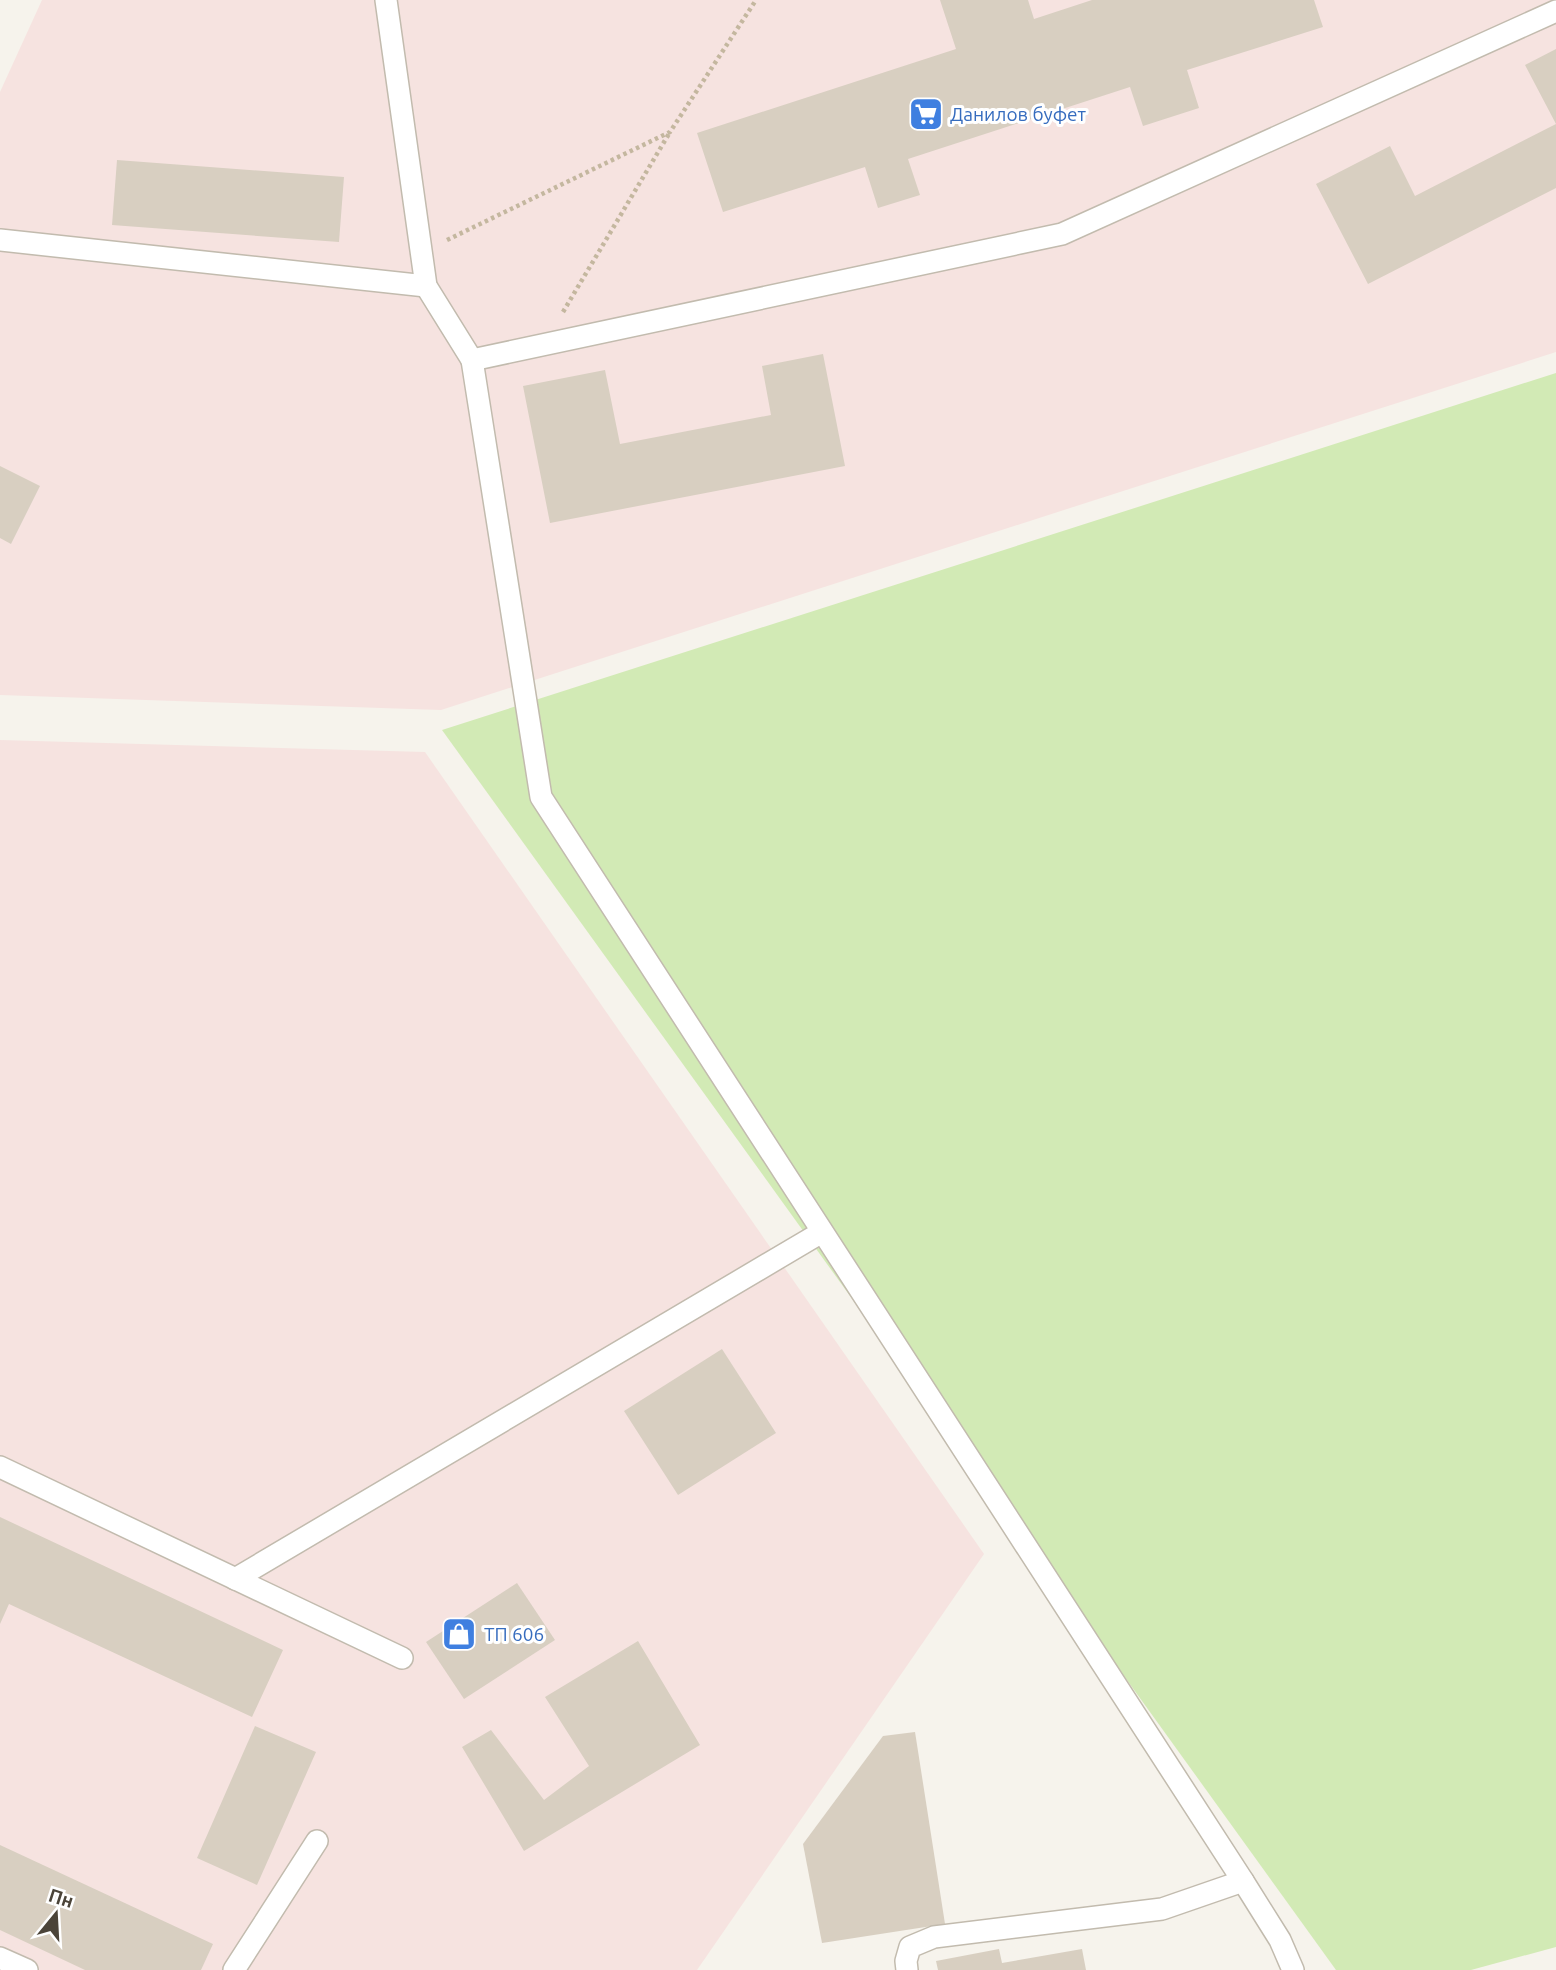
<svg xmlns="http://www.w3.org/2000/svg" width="1556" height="1970" font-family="Ubuntu,sans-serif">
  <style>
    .medical { fill: #f6e3e0 }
    .green { fill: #d2eab5 }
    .building { fill: #d8cfc1 }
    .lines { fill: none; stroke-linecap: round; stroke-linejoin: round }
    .lane-casing { stroke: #c2bbae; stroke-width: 24 }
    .path { stroke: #c4b79f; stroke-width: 4.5; stroke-dasharray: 3.5 3.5; stroke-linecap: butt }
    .lane { stroke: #fff; stroke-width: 21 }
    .labels { text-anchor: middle; stroke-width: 6; stroke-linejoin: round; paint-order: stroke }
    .shop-label { font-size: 19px; fill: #366cbe; stroke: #fff; text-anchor: start }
  </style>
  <rect width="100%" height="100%" fill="#f6f3ec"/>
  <!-- medical -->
  <g class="medical">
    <path d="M42 0H1556V352L441 710 0 695V92Z"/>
    <path d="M0 740 425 752 984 1554 697 1970H0Z"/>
  </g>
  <!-- green -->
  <path class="green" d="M1556 373V1947L1471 1970H1336L442 730Z"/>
  <!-- building -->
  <g class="building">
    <path d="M940 0H1028L1034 19 1092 0H1314L1323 27 1187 70 1199 108 1143 126 1130 87 908 159 920 195 878 208 865 167 723 212 697 133 956 49Z"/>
    <path d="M1556 49V188L1368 284 1316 184 1390 146 1415 196 1556 124 1525 65Z"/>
    <path d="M117 160 344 177 339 242 112 225Z"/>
    <path d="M823 354 845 466 550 523 523 386 605 370 620 444 771 415 762 366Z"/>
    <path d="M0 466 40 486 11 544 0 538Z"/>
    <path d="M722 1349 776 1433 678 1495 624 1411Z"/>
    <path d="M0 1517 283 1650 252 1717 9 1604 0 1624Z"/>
    <path d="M517 1583 555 1640 464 1699 426 1642Z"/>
    <path d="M638 1641 700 1745 524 1851 462 1747 491 1730 544 1800 589 1766 545 1697Z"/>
    <path d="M255 1726 316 1752 257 1885 197 1858Z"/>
    <path d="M915 1732 945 1924 822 1943 803 1844 883 1736Z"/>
    <path d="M0 1845 213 1944 201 1970H85L0 1930Z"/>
    <path d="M999 1949 1002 1963 1082 1949 1086 1970H938L936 1961Z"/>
  </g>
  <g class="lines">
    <!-- lane casing -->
    <g class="lane-casing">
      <g id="lane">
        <path d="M386 0 426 286 472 360 1062 234 1556 11"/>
        <path d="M0 240 426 286"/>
        <path d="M472 360 541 797 1243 1881"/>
        <path d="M0 1467 402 1658"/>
        <path d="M235 1579 822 1232"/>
        <path d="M0 1958 27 1970"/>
        <path d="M234 1970 317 1841"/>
        <path d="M907 1970 906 1961 910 1947 934 1937 1162 1909 1243 1881 1280 1940 1293 1970"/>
      </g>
    </g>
    <!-- path -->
    <g class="path">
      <path d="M447 240 670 132 756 0"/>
      <path d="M563 312 670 132"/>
    </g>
    <!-- lane -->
    <use href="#lane" class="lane"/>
  </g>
  <!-- icons -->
  <defs>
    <g id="supermarket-square" transform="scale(1.75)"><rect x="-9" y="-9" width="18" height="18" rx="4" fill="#3f7fe0" stroke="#fff"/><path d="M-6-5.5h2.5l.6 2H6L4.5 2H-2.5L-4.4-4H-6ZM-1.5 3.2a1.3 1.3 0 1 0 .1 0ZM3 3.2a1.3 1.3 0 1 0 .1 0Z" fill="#fff"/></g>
    <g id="shop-square" transform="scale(1.75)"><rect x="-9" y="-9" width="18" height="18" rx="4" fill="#3f7fe0" stroke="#fff"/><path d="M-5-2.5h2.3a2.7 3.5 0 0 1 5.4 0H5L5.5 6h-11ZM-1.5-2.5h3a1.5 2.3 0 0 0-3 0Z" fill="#fff"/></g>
  </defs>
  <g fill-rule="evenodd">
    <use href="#supermarket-square" x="926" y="114"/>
    <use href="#shop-square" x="459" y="1634"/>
  </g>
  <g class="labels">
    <!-- shop labels -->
    <g class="shop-label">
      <text x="950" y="121">Данилов буфет</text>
      <text x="484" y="1641">ТП 606</text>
    </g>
  </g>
  <!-- north arrow -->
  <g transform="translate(56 1914) rotate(18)" stroke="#ffffff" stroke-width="5" paint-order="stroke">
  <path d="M0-5L12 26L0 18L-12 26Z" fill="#4b4439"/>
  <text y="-10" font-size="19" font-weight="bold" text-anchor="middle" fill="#4b4439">Пн</text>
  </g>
</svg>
